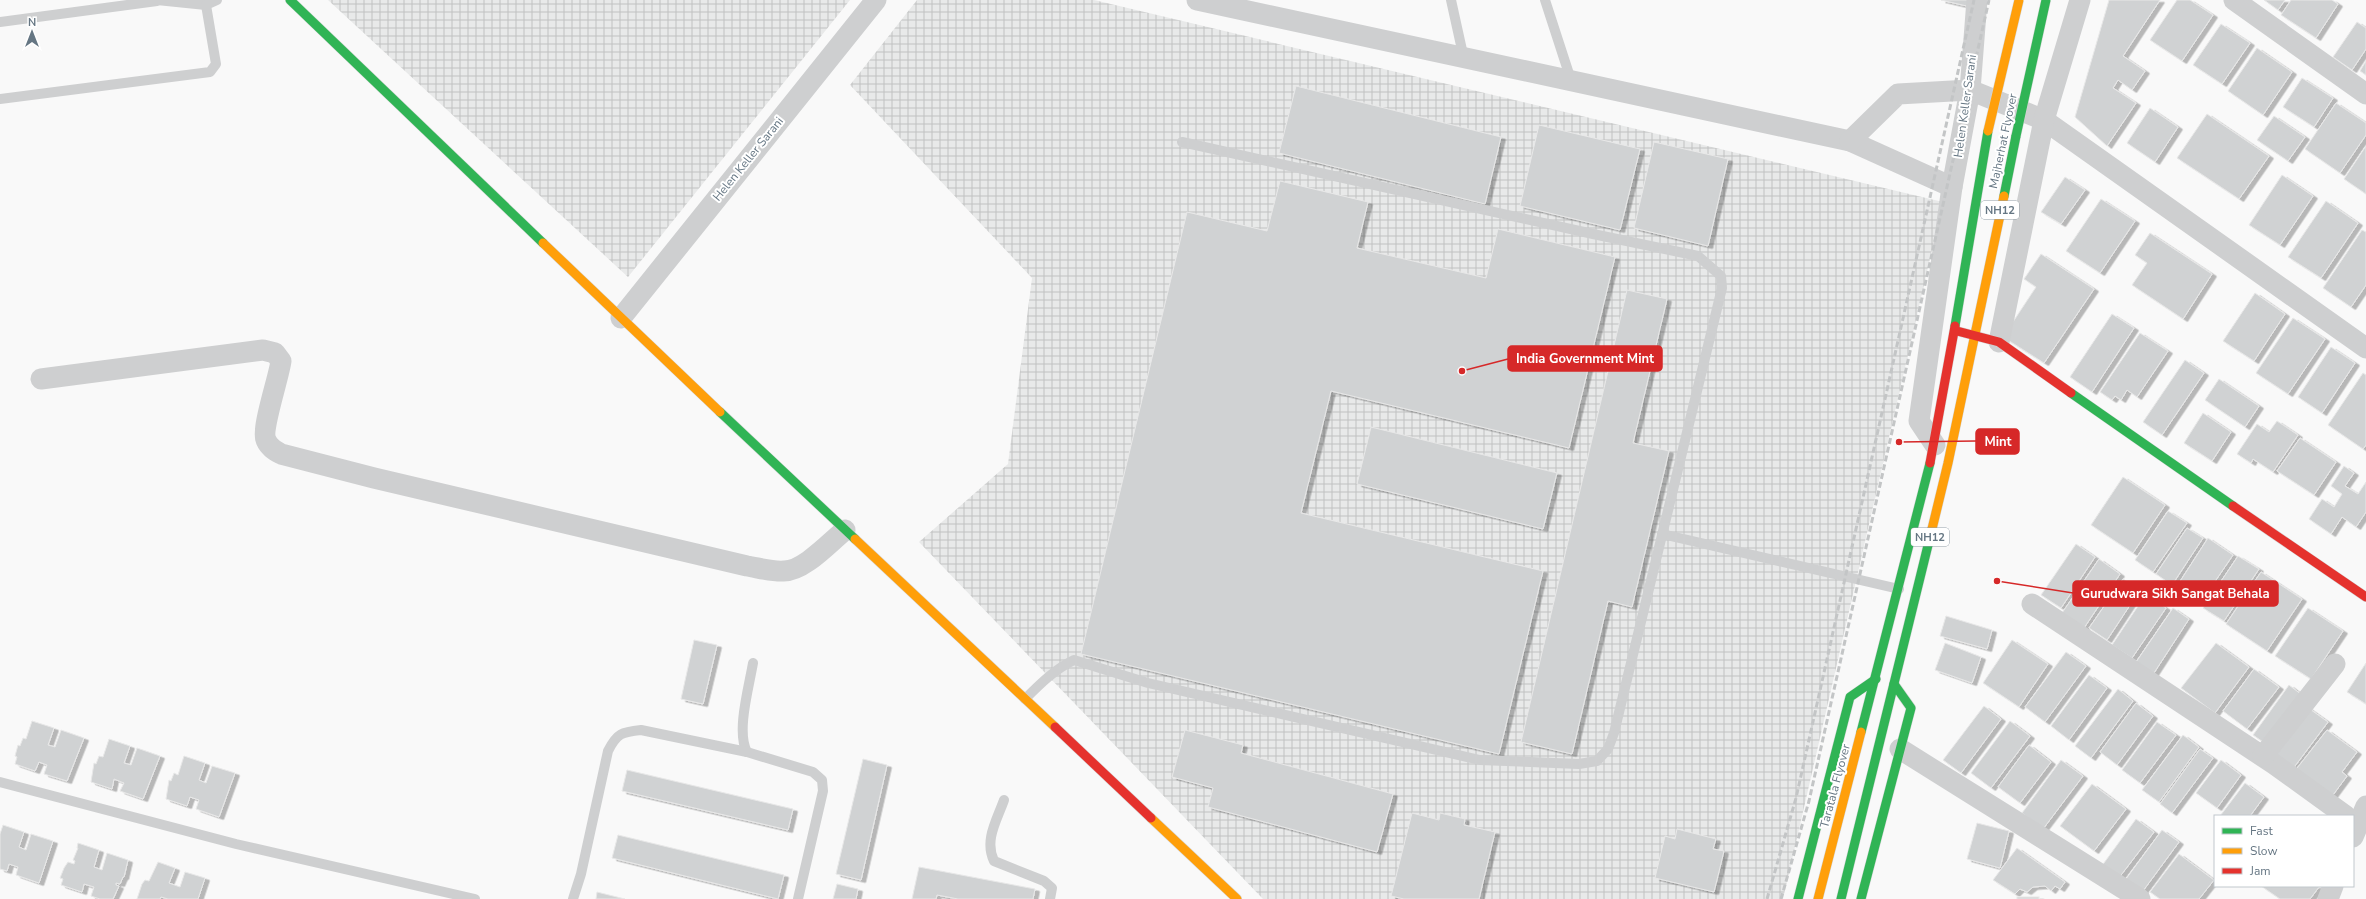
<svg xmlns="http://www.w3.org/2000/svg" width="2366" height="899" font-family="'Nunito Sans',sans-serif">
  <style>
    .industrial { fill: url(#industrial-grid) }
    .building { fill: #d0d2d3; stroke: #e8e8e8; filter: url(#shadow) }
    .lines { fill: none; stroke-linecap: round; stroke-linejoin: round }
    .fast-casing { stroke: #d5d6d7; stroke-width: 10 }
    .slow-casing { stroke: #d5d6d7; stroke-width: 10 }
    .jam-casing { stroke: #d5d6d7; stroke-width: 10 }
    .lane { stroke: #cecfd0; stroke-width: 10 }
    .street { stroke: #cecfd0; stroke-width: 21 }
    .fast { stroke: #30b455; stroke-width: 9 }
    .slow { stroke: #ff9f0a; stroke-width: 9 }
    .jam { stroke: #e5322d; stroke-width: 9 }
    .rail { stroke: #c3c5c6; stroke-width: 3; stroke-dasharray: 6 3; stroke-linecap: butt }
    .fast-bridge-casing { stroke: #d5d6d6; stroke-width: 10; stroke-linecap: butt }
    .slow-bridge-casing { stroke: #d5d6d6; stroke-width: 10; stroke-linecap: butt }
    .fast-bridge { stroke: #30b455; stroke-width: 9 }
    .slow-bridge { stroke: #ff9f0a; stroke-width: 9 }
    .labels { text-anchor: middle; stroke-width: 4; stroke-linejoin: round; paint-order: stroke }
    .shield { fill: #fff; stroke: #939fa8; stroke-width: 1 }
    .shield-label { font-size: 11px; font-weight: bold; fill: #657683 }
    .street-label { font-size: 12px; fill: #657683; stroke: #fff }
    .leader { fill: none; stroke: #d62828; stroke-width: 1.5 }
    .callout-dot { fill: #d62828; stroke: #fff; stroke-width: 1.5 }
    .callout { fill: #d62828; stroke: #d62828; stroke-width: 1.5 }
    .callout-label { font-size: 13px; text-anchor: middle; font-weight: bold; fill: #fff }
  </style>
  <defs>
    <pattern id="industrial-grid" width="8" height="8" patternUnits="userSpaceOnUse"><rect width="8" height="8" fill="#e8e9e9"/><path d="M0 4h8M4 0v8" fill="none" stroke="#c0c1c2"/></pattern>
    <filter id="shadow"><feDropShadow dx="4.5" dy="2.5" stdDeviation="0" flood-color="#0004"/></filter>
  </defs>
  <rect width="100%" height="100%" fill="#f9f9f9"/>
  <!-- industrial -->
  <g class="industrial">
    <path d="M328 0H850L628 277Z"/>
    <path d="M917 0H1094L1943 202 1783 899H1263L919 542 1008 464 1032 278 850 85Z"/>
  </g>
  <!-- building -->
  <g class="building">
    <path d="M1941 0H1972L1971 7Z"/>
    <path d="M2109 0H2160L2123 56 2145 71 2132 90 2118 80 2113 88 2136 103 2107 146 2075 117Z"/>
    <path d="M2177 0H2190L2213 15 2182 61 2150 40Z"/>
    <path d="M2264 0H2285L2278 10Z"/>
    <path d="M2291 0H2332L2338 4 2316 38 2281 15Z"/>
    <path d="M2357 22 2366 28V49L2352 70 2333 57Z"/>
    <path d="M2221 24 2250 43 2222 84 2193 65Z"/>
    <path d="M2257 48 2292 72 2263 115 2228 91Z"/>
    <path d="M2366 61V75L2360 71Z"/>
    <path d="M2302 78 2333 98 2314 127 2283 107Z"/>
    <path d="M1296 86 1501 137 1485 204 1279 153Z"/>
    <path d="M2336 103 2366 123V135L2340 173 2305 149Z"/>
    <path d="M2150 108 2178 127 2155 162 2127 143Z"/>
    <path d="M2207 114 2269 156 2239 199 2177 158Z"/>
    <path d="M2274 116 2305 137 2288 161 2257 140Z"/>
    <path d="M1539 125 1640 149 1620 230 1520 206Z"/>
    <path d="M1654 142 1728 159 1708 246 1634 228Z"/>
    <path d="M2366 146V194L2344 179Z"/>
    <path d="M2282 175 2313 196 2280 245 2249 225Z"/>
    <path d="M2065 177 2085 190 2061 224 2041 212Z"/>
    <path d="M1280 181 1368 202 1357 248 1486 278 1498 229 1615 257 1569 448 1331 391 1301 513 1543 571 1499 754 1081 654 1187 212 1267 231Z"/>
    <path d="M2101 199 2135 221 2100 273 2066 251Z"/>
    <path d="M2326 201 2358 223 2321 278 2288 257Z"/>
    <path d="M2362 230 2366 232V285L2351 307 2323 288Z"/>
    <path d="M2150 233 2212 274 2183 319 2132 285 2147 263 2135 255Z"/>
    <path d="M2041 254 2094 289 2044 363 2003 337 2036 287 2024 279Z"/>
    <path d="M1627 290 1667 299 1633 443 1669 451 1632 607 1608 601 1572 754 1521 742Z"/>
    <path d="M2255 293 2285 314 2254 361 2223 341Z"/>
    <path d="M2112 314 2134 328 2092 392 2070 377Z"/>
    <path d="M2293 318 2325 339 2288 394 2256 373Z"/>
    <path d="M2140 333 2168 351 2137 397 2127 390 2121 400 2115 396 2112 400 2100 392Z"/>
    <path d="M2331 347 2355 363 2322 413 2298 397Z"/>
    <path d="M2185 360 2204 373 2162 435 2143 422Z"/>
    <path d="M2363 373 2366 375V445L2363 449 2328 425Z"/>
    <path d="M2219 379 2259 406 2245 427 2205 400Z"/>
    <path d="M2203 413 2231 432 2212 461 2184 443Z"/>
    <path d="M2277 421 2298 435 2273 472 2253 459 2251 463 2237 454 2257 424 2269 432Z"/>
    <path d="M1371 427 1557 473 1543 529 1357 484Z"/>
    <path d="M2300 438 2336 462 2314 495 2277 471Z"/>
    <path d="M2344 466 2354 473 2345 486 2358 494 2366 482V512L2356 527 2342 517 2331 534 2309 519 2322 499 2334 507 2342 494 2331 486Z"/>
    <path d="M2123 477 2165 505 2133 553 2091 525Z"/>
    <path d="M2168 511 2187 523 2153 572 2135 560Z"/>
    <path d="M2187 528 2203 538 2172 585 2156 574Z"/>
    <path d="M2208 538 2233 555 2201 602 2177 586Z"/>
    <path d="M2076 544 2095 557 2061 608 2041 595Z"/>
    <path d="M2238 556 2259 569 2224 621 2203 608Z"/>
    <path d="M2099 559 2120 574 2084 628 2062 613Z"/>
    <path d="M2261 572 2302 599 2267 651 2226 624Z"/>
    <path d="M2123 579 2140 590 2107 640 2089 628Z"/>
    <path d="M2146 594 2166 608 2132 658 2112 645Z"/>
    <path d="M2173 608 2189 619 2152 676 2134 665Z"/>
    <path d="M2308 608 2343 631 2311 679 2275 656Z"/>
    <path d="M1946 616 1992 630 1987 649 1940 636Z"/>
    <path d="M694 640 717 645 703 704 681 699Z"/>
    <path d="M2012 640 2048 664 2019 707 1983 683Z"/>
    <path d="M1945 643 1981 657 1972 683 1935 670Z"/>
    <path d="M2216 643 2249 667 2215 713 2181 688Z"/>
    <path d="M2066 652 2086 666 2045 722 2025 707Z"/>
    <path d="M2366 663V704L2347 692Z"/>
    <path d="M2254 669 2279 687 2247 729 2223 711Z"/>
    <path d="M2089 675 2107 688 2069 740 2051 726Z"/>
    <path d="M2289 685 2302 695 2266 744 2253 735Z"/>
    <path d="M2118 689 2133 701 2091 758 2075 746Z"/>
    <path d="M2136 703 2153 716 2117 765 2100 752Z"/>
    <path d="M1984 706 2001 719 1961 773 1943 760Z"/>
    <path d="M2307 707 2328 722 2292 770 2271 754Z"/>
    <path d="M32 721 54 728 48 745 55 747 61 730 84 738 67 781 44 774 47 765 39 762 35 771 15 764 17 757 15 756 18 745 20 746 23 738 26 739Z"/>
    <path d="M2010 721 2030 736 1991 788 1971 773Z"/>
    <path d="M2157 722 2176 735 2140 783 2122 770Z"/>
    <path d="M1185 730 1243 745 1241 753 1393 794 1377 852 1208 807 1213 788 1172 777Z"/>
    <path d="M2327 730 2357 752 2342 772 2347 776 2330 799 2294 772Z"/>
    <path d="M2183 735 2199 747 2159 802 2142 790Z"/>
    <path d="M109 739 130 746 124 763 131 765 137 748 160 756 143 799 120 791 124 783 114 779 112 789 91 782 94 763 96 764 99 756 103 757Z"/>
    <path d="M2029 745 2051 762 2020 803 1998 787Z"/>
    <path d="M2200 749 2213 758 2172 813 2160 804Z"/>
    <path d="M184 756 205 763 199 780 206 783 212 766 235 773 219 817 196 809 199 800 190 797 187 806 166 799 169 780 171 781 174 773 178 775Z"/>
    <path d="M863 759 887 765 861 880 836 874Z"/>
    <path d="M2061 760 2083 776 2043 829 2022 813Z"/>
    <path d="M2221 760 2241 775 2217 808 2196 793Z"/>
    <path d="M627 770 793 809 788 830 622 791Z"/>
    <path d="M2245 783 2264 797 2250 816H2220Z"/>
    <path d="M2092 784 2126 809 2094 851 2060 826Z"/>
    <path d="M1412 813 1439 820 1440 813 1465 819 1464 825 1495 832 1479 899H1404L1391 896Z"/>
    <path d="M2136 819 2154 832 2118 879 2101 867Z"/>
    <path d="M1977 823 2009 831 2000 868 1967 859Z"/>
    <path d="M3 825 24 832 19 847 26 850 31 834 53 841 39 883 16 875 18 867 9 864 7 871 0 869V834Z"/>
    <path d="M1677 829 1716 839 1713 849 1724 851 1714 892 1655 878 1665 836 1675 839Z"/>
    <path d="M2162 830 2179 842 2140 895 2123 883Z"/>
    <path d="M618 835 784 875 778 899 612 858Z"/>
    <path d="M78 843 99 850 94 867 102 870 107 853 128 860 124 877H123L120 884 116 883V885L119 886 113 899H100L91 896 94 887 84 884 82 892 61 885 63 879 60 878 64 868 68 862 74 864 75 861 73 860 78 848H77Z"/>
    <path d="M2017 848 2065 882 2060 889 2055 886 2051 891 2045 886 2033 887 2027 892 2020 889 2015 894 1993 880Z"/>
    <path d="M2179 854 2214 880 2199 899H2160L2150 892Z"/>
    <path d="M158 862 175 868 169 883 180 887 185 872 205 878 198 899H168L161 897 160 899H137L142 884 145 880 149 881Z"/>
    <path d="M919 867 1035 889 1033 899H958L937 895 936 899H912Z"/>
    <path d="M837 884 858 889 856 899H833Z"/>
    <path d="M2261 886H2317L2319 887 2310 899H2280Z"/>
    <path d="M597 892 625 899H596Z"/>
    <rect x="2017" y="897" width="22" height="2"/>
  </g>
  <g class="lines">
    <!-- fast casing -->
    <g class="fast-casing">
      <g id="fast">
        <path d="M290 0 543 243"/>
        <path d="M2004 196 2016 136"/>
        <path d="M1955 326 1988 131"/>
        <path d="M2071 393 2233 506"/>
        <path d="M720 412 855 539"/>
        <path d="M1861 732 1930 463"/>
        <path d="M1798 899 1850 697 1876 679"/>
        <path d="M1841 899 1932 529"/>
        <path d="M1861 899 1911 708 1894 684"/>
      </g>
    </g>
    <!-- slow casing -->
    <g class="slow-casing">
      <g id="slow">
        <path d="M543 243 720 412"/>
        <path d="M1932 529 1948 463 2004 196"/>
        <path d="M855 539 1055 727"/>
        <path d="M1151 818 1237 899"/>
        <path d="M1818 899 1861 732"/>
      </g>
    </g>
    <!-- jam casing -->
    <g class="jam-casing">
      <g id="jam">
        <path d="M1957 331 1999 342 2071 393"/>
        <path d="M1930 463 1955 326"/>
        <path d="M2233 506 2366 597"/>
        <path d="M1055 727 1151 818"/>
      </g>
    </g>
    <!-- lane -->
    <g class="lane">
      <path d="M157 0 206 5"/>
      <path d="M1451 0 1464 59"/>
      <path d="M1545 0 1571 80"/>
      <path d="M0 22 157 1"/>
      <path d="M0 99 210 72 216 64 206 5 217 0"/>
      <path d="M1662 534 1899 589"/>
      <path d="M753 663C749 687 736 732 747 752L813 772 822 780 823 791 798 899"/>
      <path d="M1025 699C1040 684 1055 669 1074 660L1148 683 1480 760 1579 764 1597 761 1608 749 1614 733 1722 288 1721 276 1698 256 1593 234 1182 142"/>
      <path d="M0 782 236 844 475 899"/>
      <path d="M1004 800C997 820 984 840 994 861L1044 881 1052 888 1050 899"/>
      <path d="M573 899 581 874 608 751C617 733 622 732 641 730L747 752"/>
    </g>
    <!-- street -->
    <g class="street">
      <path d="M1197 0 1850 141 1952 187"/>
      <path d="M2234 0 2366 94"/>
      <path d="M1850 141 1898 94 1970 90 2044 120 2366 348"/>
      <path d="M621 318 876 0"/>
      <path d="M1999 342 2044 120 2080 0"/>
      <path d="M41 379 263 350 275 353 281 361C279 377 261 429 266 440 269 447 274 450 281 454L374 478 747 566C759 568 773 572 784 571 804 571 830 542 845 530"/>
      <path d="M1935 445 1919 421 1952 187 1970 90 1977 0"/>
      <path d="M2032 604 2274 764 2346 816"/>
      <path d="M1900 749 2140 899"/>
      <path d="M2263 756 2335 664"/>
      <path d="M2353 837 2366 806"/>
      <path d="M2328 899 2333 886"/>
    </g>
    <!-- fast -->
    <use href="#fast" class="fast"/>
    <!-- slow -->
    <use href="#slow" class="slow"/>
    <!-- jam -->
    <use href="#jam" class="jam"/>
    <!-- rail -->
    <g class="rail">
      <path d="M1767 899 1796 798 1974 0"/>
      <path d="M1781 899 1809 801 1989 0"/>
    </g>
    <!-- fast-bridge casing -->
    <g class="fast-bridge-casing">
      <path id="fast-bridge" d="M2016 136 2046 0"/>
    </g>
    <!-- slow-bridge casing -->
    <g class="slow-bridge-casing">
      <path id="slow-bridge" d="M1988 131 2019 0"/>
    </g>
    <!-- fast-bridge -->
    <use href="#fast-bridge" class="fast-bridge"/>
    <!-- slow-bridge -->
    <use href="#slow-bridge" class="slow-bridge"/>
  </g>
  <g class="labels">
    <!-- shield labels -->
    <g class="shield">
      <rect x="1981" y="201" width="38" height="18" rx="3"/>
      <rect x="1911" y="528" width="38" height="18" rx="3"/>
    </g>
    <g class="shield-label">
      <text x="2000" y="214">NH12</text>
      <text x="1930" y="541">NH12</text>
    </g>
    <!-- street labels -->
    <g class="street-label">
      <text transform="translate(1965 106) rotate(-82)" y="4">Helen Keller Sarani</text>
      <text transform="translate(2003 141) rotate(-78)" y="4">Majherhat Flyover</text>
      <text transform="translate(748 159) rotate(-51)" y="4">Helen Keller Sarani</text>
      <text transform="translate(1835 786) rotate(-75)" y="4">Taratala Flyover</text>
    </g>
  </g>
  <!-- callouts -->
  <path class="leader" d="M1462 371L1508 359M1899 442L1976 441M1997 581L2073 593"/>
  <g class="callout-dot">
    <circle cx="1462" cy="371" r="4"/>
    <circle cx="1899" cy="442" r="4"/>
    <circle cx="1997" cy="581" r="4"/>
  </g>
  <g class="callout">
    <rect x="1508" y="346" width="154" height="25" rx="4"/>
    <rect x="1976" y="429" width="43" height="25" rx="4"/>
    <rect x="2073" y="581" width="205" height="25" rx="4"/>
  </g>
  <g class="callout-label">
    <text x="1585" y="363">India Government Mint</text>
    <text x="1998" y="446">Mint</text>
    <text x="2175" y="598">Gurudwara Sikh Sangat Behala</text>
  </g>
  <!-- legend -->
  <rect x="2214" y="815" width="140" height="72" fill="#ffffff" stroke="#c1c8cd"/>
  <rect x="2222" y="828" width="20" height="6" fill="#30b455" stroke="#c1c8cd"/>
  <text x="2250" y="835" font-size="12" fill="#657683">Fast</text>
  <rect x="2222" y="848" width="20" height="6" fill="#ff9f0a" stroke="#c1c8cd"/>
  <text x="2250" y="855" font-size="12" fill="#657683">Slow</text>
  <rect x="2222" y="868" width="20" height="6" fill="#e5322d" stroke="#c1c8cd"/>
  <text x="2250" y="875" font-size="12" fill="#657683">Jam</text>
  <!-- north arrow -->
  <g transform="translate(32 32)" stroke="#ffffff" stroke-width="3" paint-order="stroke">
  <path d="M0-3L7 15L0 10L-7 15Z" fill="#657683"/>
  <text y="-6" font-size="11" font-weight="bold" text-anchor="middle" fill="#657683">N</text>
  </g>
</svg>
